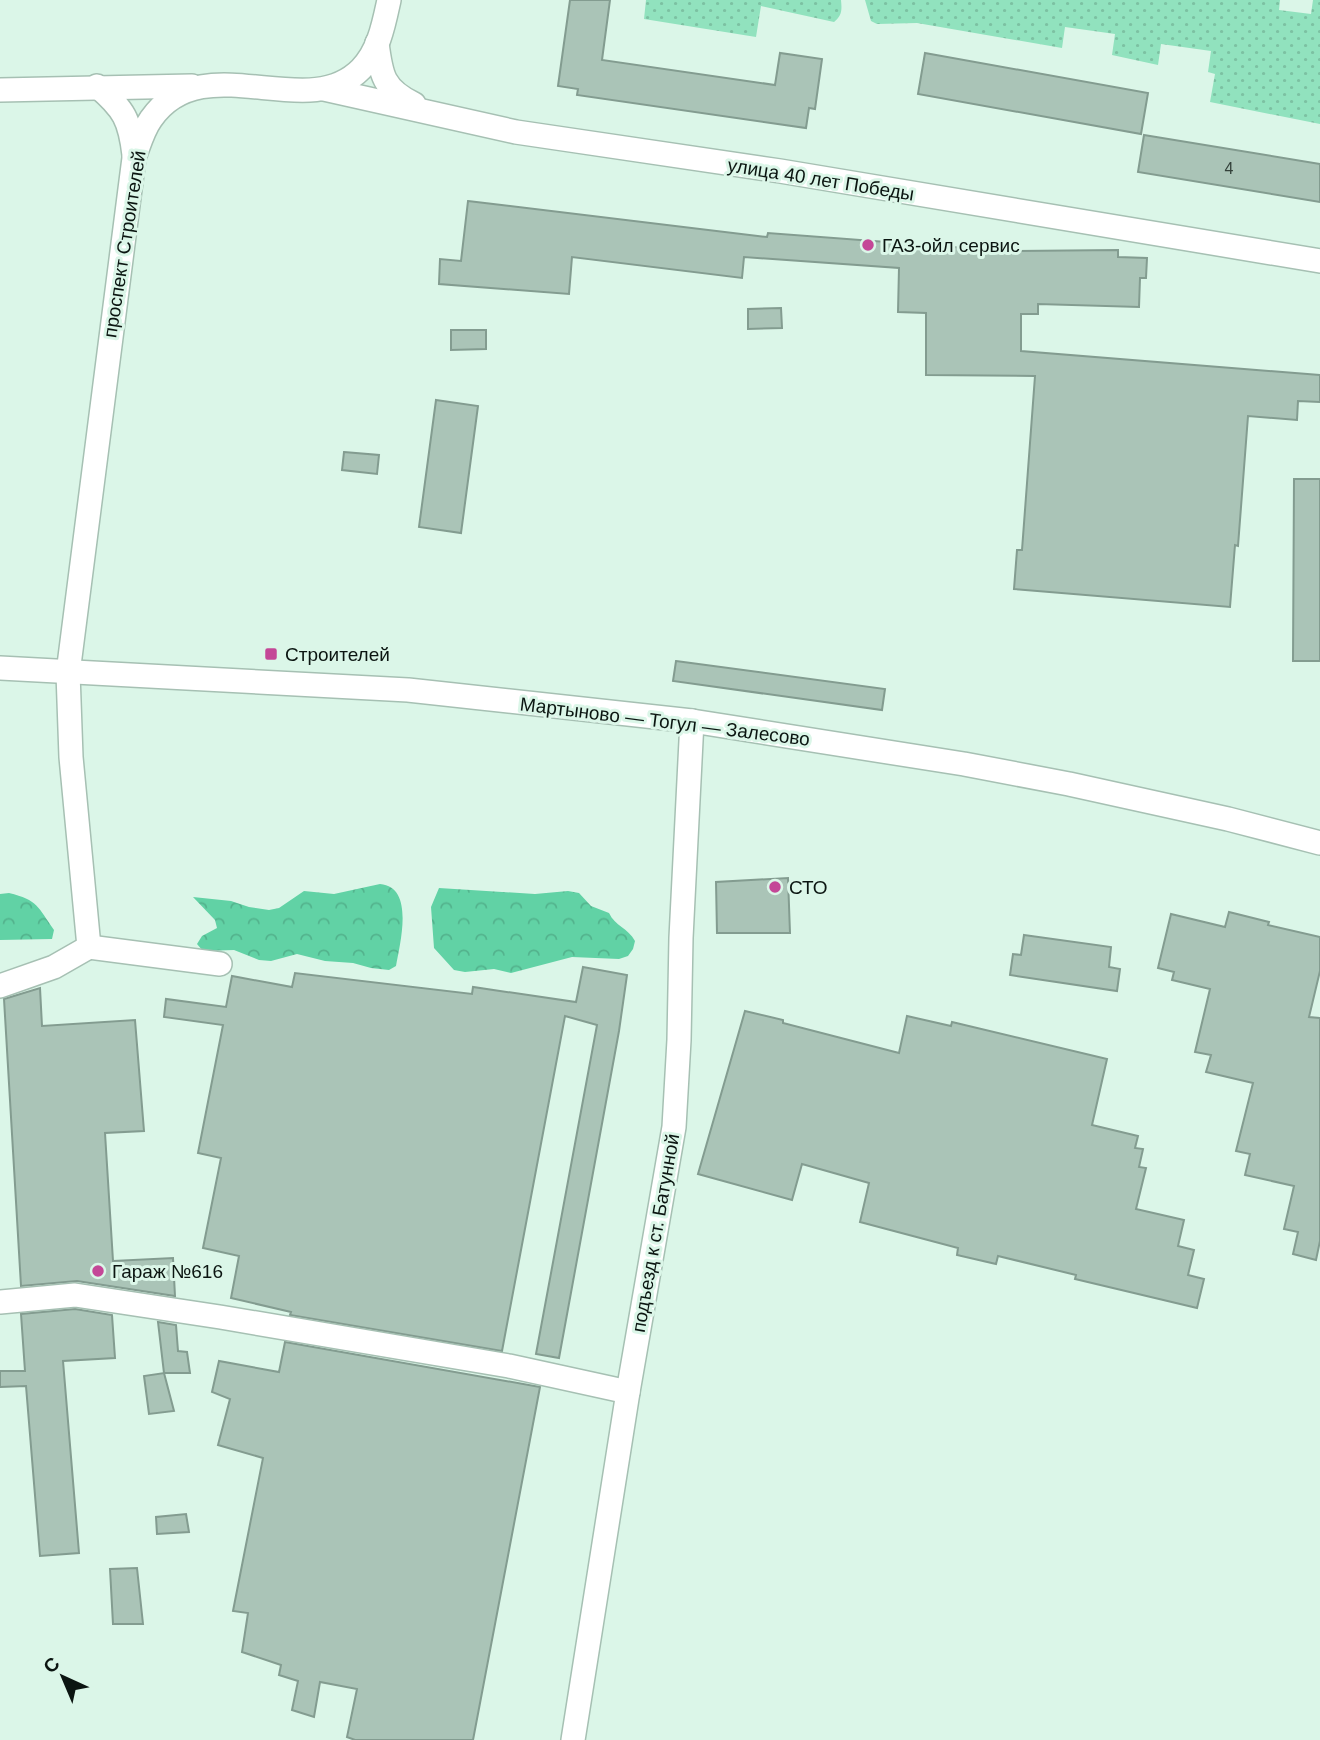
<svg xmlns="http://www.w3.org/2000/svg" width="1320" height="1740" font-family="Arial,sans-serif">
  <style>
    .grass { fill: url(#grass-dots) }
    .forest { fill: url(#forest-crowns) }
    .building { fill: #aac4b7; stroke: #839c90; stroke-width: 2 }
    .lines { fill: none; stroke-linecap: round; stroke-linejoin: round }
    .minor-casing { stroke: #a6c0b3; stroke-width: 26 }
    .minor { stroke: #fff; stroke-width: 23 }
    .poi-dot { fill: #c44797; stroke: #dbf6e8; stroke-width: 2.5 }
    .labels { text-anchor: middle; stroke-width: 6; stroke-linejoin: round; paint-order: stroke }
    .number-label { font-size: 16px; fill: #33413a }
    .street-label { font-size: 19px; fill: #0b1511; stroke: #dbf6e8 }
    .poi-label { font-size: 19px; fill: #0b1511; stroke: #dbf6e8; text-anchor: start }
  </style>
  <defs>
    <pattern id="grass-dots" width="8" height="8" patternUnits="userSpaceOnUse" patternTransform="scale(1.75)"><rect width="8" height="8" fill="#91e2be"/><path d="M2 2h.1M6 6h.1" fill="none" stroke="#7cc1a2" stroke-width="1.8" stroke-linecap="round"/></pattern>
    <pattern id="forest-crowns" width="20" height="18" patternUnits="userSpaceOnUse" patternTransform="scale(1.75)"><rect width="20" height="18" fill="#61d2a5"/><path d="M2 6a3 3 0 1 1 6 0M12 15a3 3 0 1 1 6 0" fill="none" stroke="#53b38d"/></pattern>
  </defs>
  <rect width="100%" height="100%" fill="#dbf6e8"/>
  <!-- grass -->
  <g class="grass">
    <path d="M646 0H841C842 10 842 16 834 22L761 6 756 37 644 19Z"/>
    <path d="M865 0H1280L1279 10 1311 14 1313 0H1320V124L1210 102 1215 74 1208 72 1211 51 1161 44 1158 65 1112 55 1115 34 1065 27 1062 48 917 23 877 24 871 21Z"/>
  </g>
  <!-- forest -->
  <g class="forest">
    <path d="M380 884C415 887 400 943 396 966L389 970 371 968 353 963 325 961 297 954 271 961 259 960 234 950 203 951 197 944 202 936 217 928 215 920 193 897 231 901 249 907 269 910 279 908 304 891 334 894Z"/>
    <path d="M439 888 535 894 568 891 579 893 591 906 609 913C615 926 628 928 635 941L633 949 628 956 619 959 572 957 511 973 494 969 465 972 454 970 434 948 431 907Z"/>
    <path d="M9 893C38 900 38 907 54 930L52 939 0 940V894Z"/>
  </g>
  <!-- building -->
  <g class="building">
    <path d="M570 0H610L602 60 775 85 780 53 822 59 815 109 809 108 806 128 577 95 578 89 558 86Z"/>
    <path d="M925 53 1148 93 1141 134 918 94Z"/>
    <path d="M1144 135 1320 164V202L1138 172Z"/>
    <path d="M468 201 767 237 768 233 1006 251 1118 250V257L1147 258 1146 278H1140L1139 307 1038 304V314H1021V351L1320 375V402L1298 401 1297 420 1248 416 1238 546 1235 545 1230 607 1014 589 1017 550H1022L1035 376 926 375V313L898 312 899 268 744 257 742 278 572 257 569 294 439 284 440 259 461 261Z"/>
    <path d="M781 308 782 328 748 329V309Z"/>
    <path d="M451 330H486V349L451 350Z"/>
    <path d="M436 400 478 406 461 533 419 527Z"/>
    <path d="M344 452 379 455 377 474 342 470Z"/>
    <path d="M1294 479H1320V661H1293Z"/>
    <path d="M676 661 885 689 882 710 673 681Z"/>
    <path d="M788 878 790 933H717L716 882Z"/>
    <path d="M1229 912 1269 922 1268 925 1320 937V971L1309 1017 1320 1018V1241L1316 1260 1293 1254 1298 1232 1284 1229 1294 1186 1245 1175 1250 1154 1236 1151 1253 1083 1206 1072 1211 1055 1195 1052 1210 989 1172 980 1174 972 1158 968 1171 914 1225 927Z"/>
    <path d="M1024 935 1111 947 1109 967 1120 969 1117 991 1010 975 1013 954 1021 955Z"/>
    <path d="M583 967 627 975 619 1031 559 1358 536 1354 597 1025 565 1016 502 1351 290 1315 291 1312 231 1298 239 1256 203 1248 221 1158 198 1153 223 1025 164 1017 166 999 226 1007 232 976 292 987 295 973 472 994 473 987 576 1002Z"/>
    <path d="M40 988 42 1026 135 1020 144 1131 105 1133 113 1261 173 1258 175 1296 77 1281 21 1286 4 999Z"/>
    <path d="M745 1011 783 1020V1023L899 1053 907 1016 951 1026 952 1022 1107 1059 1092 1125 1138 1136 1135 1148 1143 1149 1139 1167 1146 1168 1136 1209 1184 1220 1178 1246 1194 1250 1188 1275 1204 1279 1197 1308 1075 1279 1076 1275 998 1256 996 1264 957 1255 958 1248 860 1222 869 1183 802 1164 792 1200 698 1174Z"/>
    <path d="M75 1309 112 1315 115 1358 63 1361 79 1553 40 1556 26 1386 0 1387V1371H25L21 1314Z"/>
    <path d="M158 1322 176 1325 178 1351 187 1352 190 1373H164Z"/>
    <path d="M285 1342 540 1387 473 1740H355L347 1737 357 1689 320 1682 314 1717 292 1710 298 1681 279 1675 281 1665 242 1652 248 1613 233 1611 263 1458 218 1445 230 1399 212 1392 219 1361 279 1372Z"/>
    <path d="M164 1373 174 1411 149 1414 144 1376Z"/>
    <path d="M186 1514 189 1532 157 1534 156 1517Z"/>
    <path d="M137 1568 143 1624H113L110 1569Z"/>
  </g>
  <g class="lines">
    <!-- minor casing -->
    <g class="minor-casing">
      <g id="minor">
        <path d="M377 43C381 75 383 89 414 104"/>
        <path d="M97 86C124 109 130 120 134 155"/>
        <path d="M324 89 516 132 780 171 1320 261"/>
        <path d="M0 90 192 86"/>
        <path d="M0 668 408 690 692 721 964 764 1069 784 1228 819 1320 843"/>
        <path d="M89 947 220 964"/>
        <path d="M0 986 54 967 89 947 71 757 68 673 134 158C139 145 143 130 151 119 203 44 306 125 361 69 379 51 384 23 389 0"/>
        <path d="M0 1302 75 1295 220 1317 509 1366 628 1392"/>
        <path d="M573 1740 628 1392 674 1127 679 1040 681 938 692 721"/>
      </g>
    </g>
    <!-- minor -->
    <use href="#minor" class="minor"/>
  </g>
  <!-- markers -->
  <g class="poi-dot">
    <circle cx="868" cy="245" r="7"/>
    <rect x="264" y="647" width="14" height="14" rx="3.5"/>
    <circle cx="775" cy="887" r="7"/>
    <circle cx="98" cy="1271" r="7"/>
  </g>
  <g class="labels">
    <!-- number labels -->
    <g class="number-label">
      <text x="1229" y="174">4</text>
    </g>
    <!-- street labels -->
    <g class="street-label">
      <text transform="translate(821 179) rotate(9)" y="7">улица 40 лет Победы</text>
      <text transform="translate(124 244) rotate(-81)" y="7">проспект Строителей</text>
      <text transform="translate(665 721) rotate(7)" y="7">Мартыново — Тогул — Залесово</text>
      <text transform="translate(655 1233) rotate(-80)" y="7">подъезд к ст. Батунной</text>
    </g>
    <!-- poi labels -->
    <g class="poi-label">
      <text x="882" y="252">ГАЗ-ойл сервис</text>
      <text x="285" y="661">Строителей</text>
      <text x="789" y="894">СТО</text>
      <text x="112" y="1278">Гараж №616</text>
    </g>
  </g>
  <!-- north arrow -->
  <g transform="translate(63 1677) rotate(316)" stroke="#dbf6e8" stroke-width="5" paint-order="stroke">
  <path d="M0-5L12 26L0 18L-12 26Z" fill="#0b1511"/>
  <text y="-10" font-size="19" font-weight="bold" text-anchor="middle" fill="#0b1511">С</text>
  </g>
</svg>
